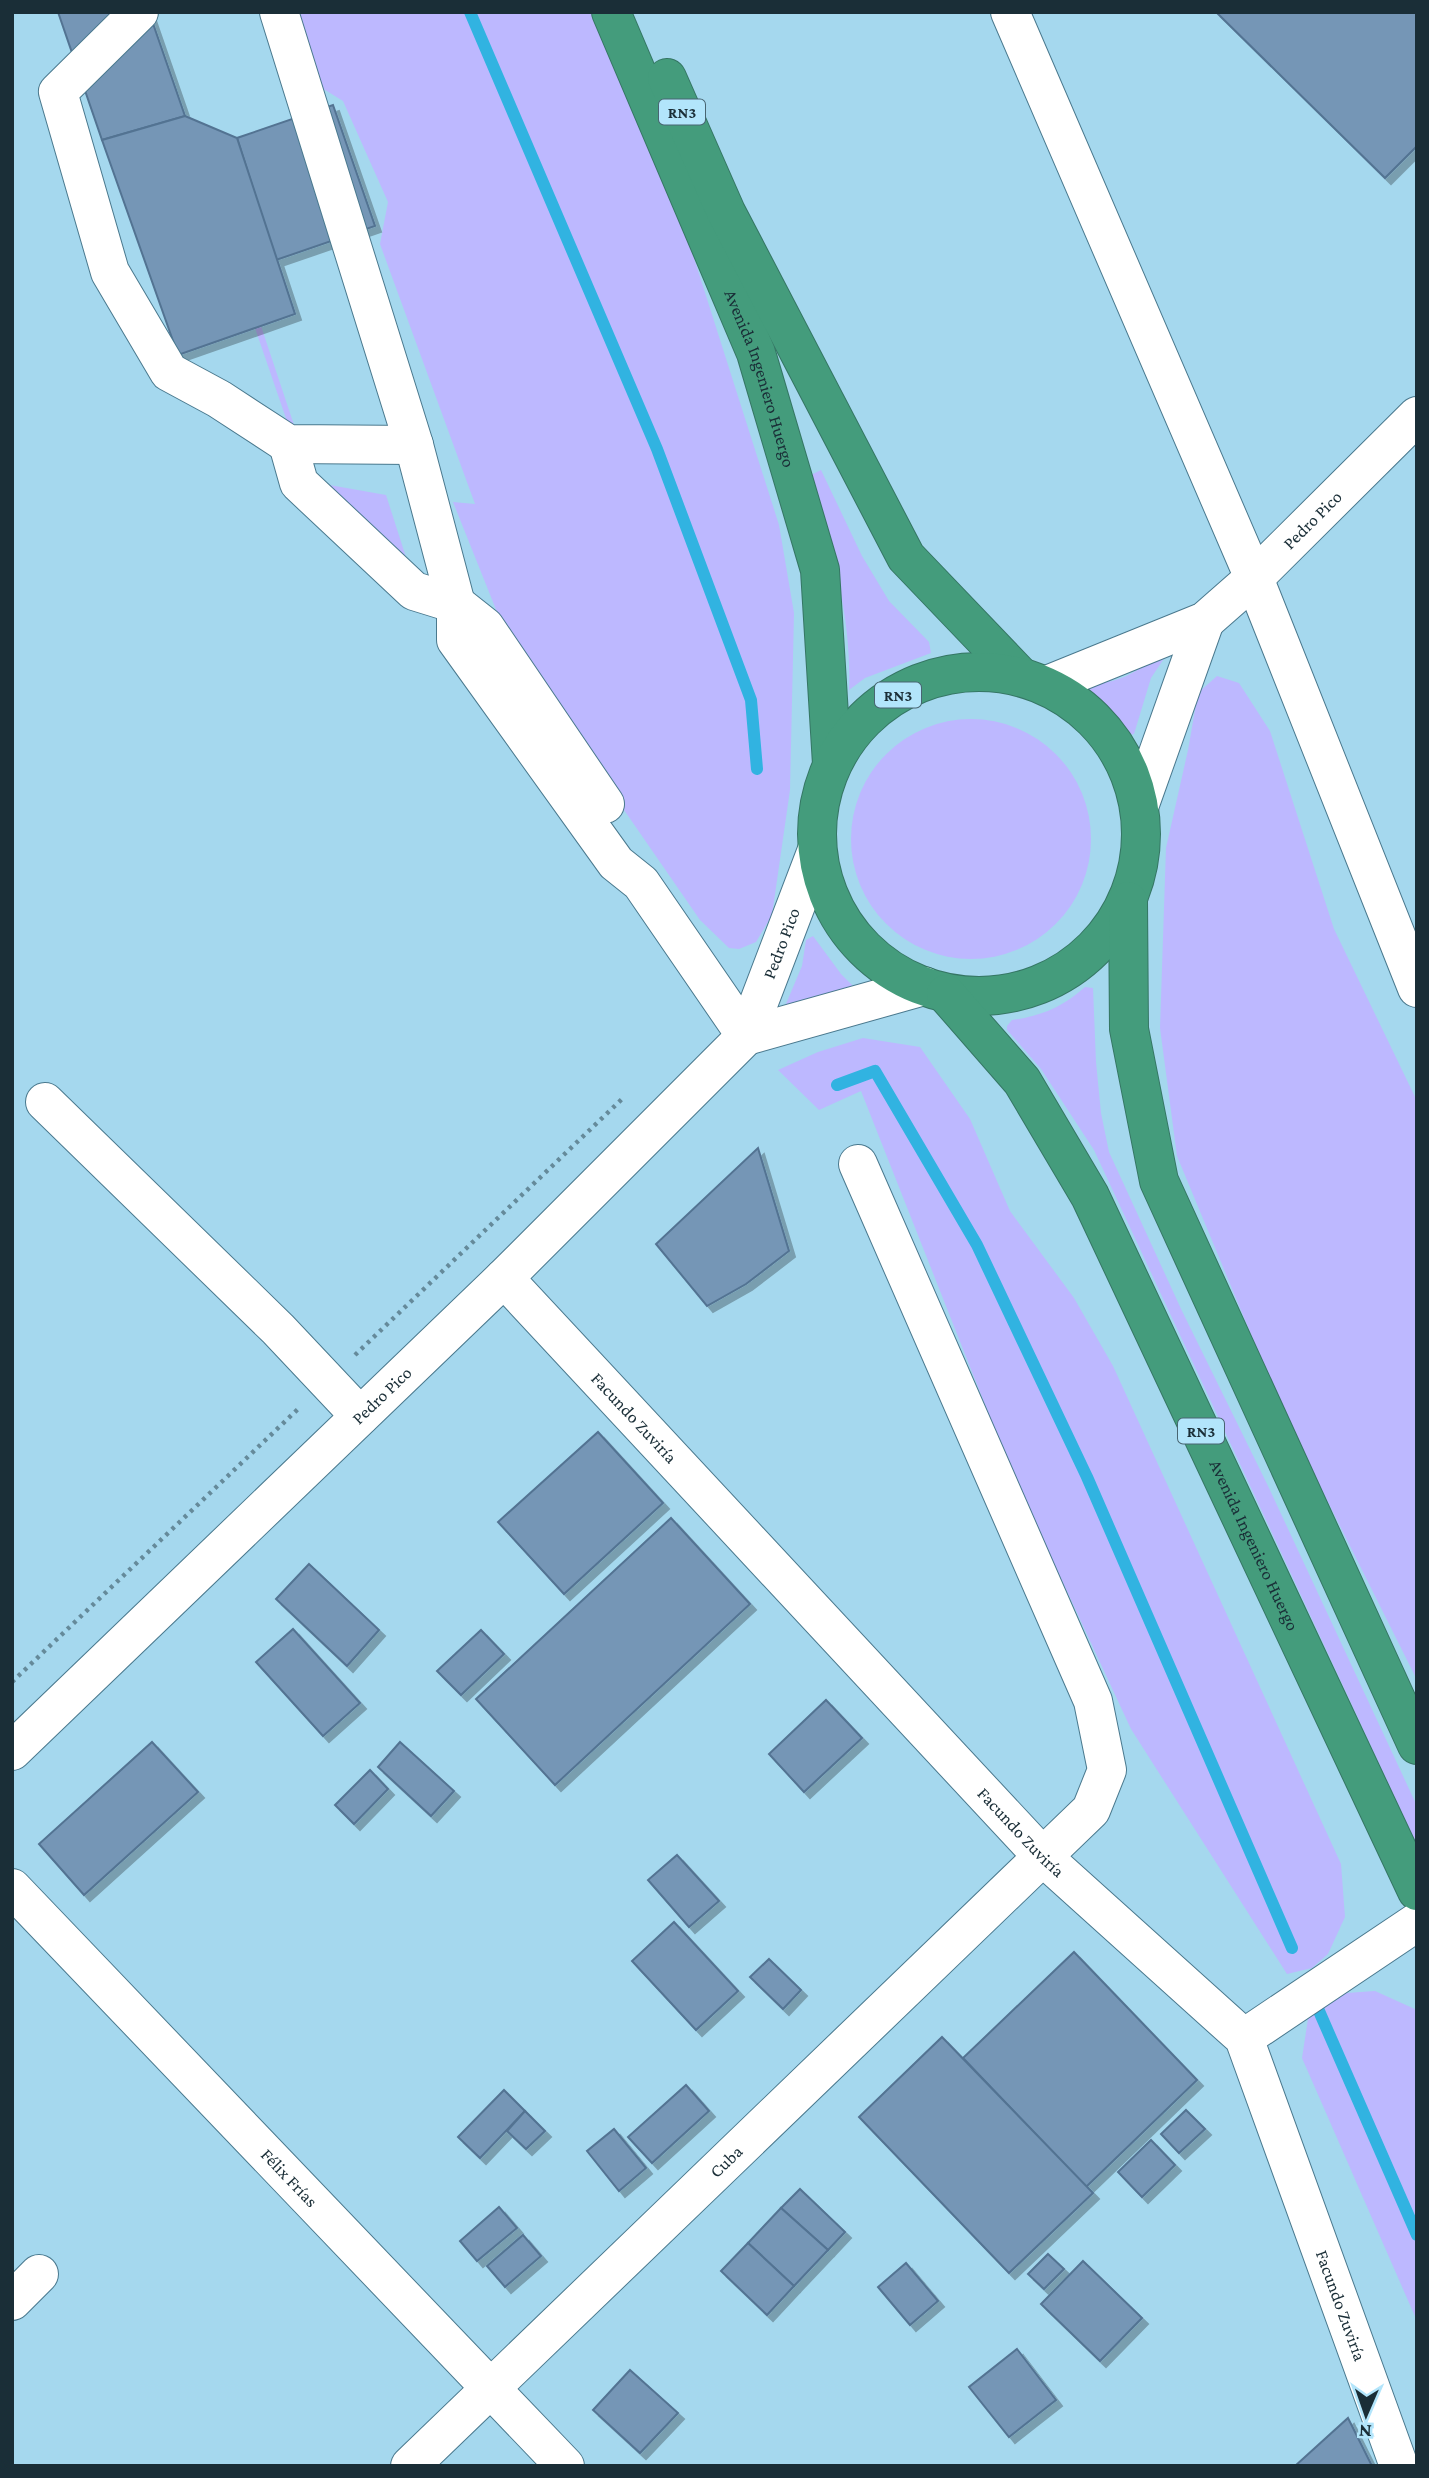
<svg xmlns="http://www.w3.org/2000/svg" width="1429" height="2478" font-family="'Crimson Pro',serif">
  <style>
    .green { fill: #bdb8ff }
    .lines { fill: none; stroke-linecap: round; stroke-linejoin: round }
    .stream { stroke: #31b3e1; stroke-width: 12 }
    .building { fill: #7496b6; stroke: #537392; stroke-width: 2; filter: url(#shadow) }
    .minor-casing { stroke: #4a798e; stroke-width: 40 }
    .highway-casing { stroke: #357664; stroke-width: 40 }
    .path { stroke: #658a9a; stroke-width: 4.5; stroke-dasharray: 3.5 5; stroke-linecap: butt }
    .minor { stroke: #fff; stroke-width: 38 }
    .highway { stroke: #449c7c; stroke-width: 38 }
    .labels { text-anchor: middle; stroke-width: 5; stroke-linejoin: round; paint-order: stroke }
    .shield { fill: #b2e5fb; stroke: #486572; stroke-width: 2 }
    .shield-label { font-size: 16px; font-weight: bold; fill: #1a2e37 }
    .street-label { font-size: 18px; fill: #1a2e37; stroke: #b2e5fb }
  </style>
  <defs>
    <filter id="shadow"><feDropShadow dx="6" dy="6" stdDeviation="0" flood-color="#0004"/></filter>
  </defs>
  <rect width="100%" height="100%" fill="#a5d8ee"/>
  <!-- green -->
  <g class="green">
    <path d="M292 12H595L679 211 779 525 794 613 790 790 772 915 756 942 739 949 729 948 700 920 564 723 499 617 453 502 475 504 380 244 388 202 343 101 317 85Z"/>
    <path d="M261 326 295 428 290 430 255 328Z"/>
    <path d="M821 470 862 556 889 601 929 642 931 653 865 678 849 690C852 615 831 547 809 476Z"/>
    <path d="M307 481 386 495 413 579Z"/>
    <path d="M1162 653 1165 657 1151 678 1134 734 1127 735 1084 685C1120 683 1134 674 1162 653Z"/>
    <path d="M1217 676 1239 683 1270 731 1334 929 1417 1101V1680L1284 1414 1177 1156 1160 1028 1166 848 1188 750 1198 693Z"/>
    <circle cx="971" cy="839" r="120"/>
    <path d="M813 936 841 974 857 990 780 1018 802 966 806 940Z"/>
    <path d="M1085 987 1093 988 1096 1062 1101 1113 1109 1152 1182 1311 1269 1488 1417 1806V1845L1094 1150 1041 1069 1007 1030V1026L1012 1020C1041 1016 1063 1007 1085 987Z"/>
    <path d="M863 1038 920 1047 970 1119 1010 1211 1074 1298 1113 1366 1341 1864 1345 1917 1328 1954 1312 1968 1287 1974 1131 1729 1012 1473 861 1091 819 1110 778 1070 818 1052Z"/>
    <path d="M1375 1991 1417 2010V2321L1302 2058 1308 2019 1332 1994Z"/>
  </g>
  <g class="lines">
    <!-- stream -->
    <g class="stream">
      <path d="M470 12 657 449 751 700 757 769"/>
      <path d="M837 1085 875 1071 977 1245 1087 1477 1292 1948"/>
      <path d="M1319 2011 1417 2235"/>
    </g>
  </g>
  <!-- building -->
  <g class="building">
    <path d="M58 12H149L185 116 102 140Z"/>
    <path d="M1216 12H1417V146L1385 178Z"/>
    <path d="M333 105 375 226 276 260 237 138Z"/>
    <path d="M185 116 237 138 295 314 178 355 102 140Z"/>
    <path d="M758 1148 789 1251 746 1284 707 1306 656 1244Z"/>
    <path d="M598 1432 663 1503 564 1594 498 1522Z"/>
    <path d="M671 1518 750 1604 555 1785 476 1699Z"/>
    <path d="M309 1564 379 1630 347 1666 276 1599Z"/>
    <path d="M293 1629 360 1703 323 1736 256 1662Z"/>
    <path d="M481 1630 504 1654 461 1695 437 1671Z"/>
    <path d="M826 1700 862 1738 804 1792 769 1754Z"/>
    <path d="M152 1742 198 1792 84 1895 39 1844Z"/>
    <path d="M400 1742 454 1791 431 1816 378 1767Z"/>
    <path d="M370 1770 388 1789 354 1824 335 1805Z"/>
    <path d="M677 1855 719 1901 689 1927 648 1880Z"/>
    <path d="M674 1922 738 1991 696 2030 632 1961Z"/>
    <path d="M1074 1952 1197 2080 1086 2187 963 2058Z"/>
    <path d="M769 1959 801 1990 783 2009 750 1977Z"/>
    <path d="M942 2037 1093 2193 1009 2273 859 2117Z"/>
    <path d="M686 2085 709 2111 652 2163 628 2137Z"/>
    <path d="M504 2090 525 2111 480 2158 458 2137Z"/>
    <path d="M1186 2110 1205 2129 1179 2153 1161 2134Z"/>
    <path d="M525 2111 545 2131 526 2149 507 2131Z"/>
    <path d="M614 2129 646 2168 619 2191 587 2151Z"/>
    <path d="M1151 2140 1175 2165 1142 2197 1118 2172Z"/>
    <path d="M800 2189 845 2232 828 2250 781 2208Z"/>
    <path d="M499 2207 517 2228 477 2261 460 2241Z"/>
    <path d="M781 2208 828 2250 794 2286 748 2243Z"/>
    <path d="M523 2235 541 2256 505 2287 487 2266Z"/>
    <path d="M748 2243 794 2286 767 2315 721 2271Z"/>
    <path d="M1048 2254 1064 2269 1044 2289 1028 2274Z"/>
    <path d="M1083 2261 1142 2318 1100 2361 1041 2304Z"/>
    <path d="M906 2263 938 2301 910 2325 878 2287Z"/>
    <path d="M1017 2349 1056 2400 1009 2437 969 2387Z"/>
    <path d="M630 2370 678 2413 640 2453 593 2410Z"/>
    <path d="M1348 2418 1372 2466H1295Z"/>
  </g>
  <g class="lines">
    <!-- minor casing -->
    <g class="minor-casing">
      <g id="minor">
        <path d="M139 12 58 92 110 272 169 372 219 399 288 444 414 445"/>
        <path d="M279 12 414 445 456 604V640L616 863 641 883 746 1036"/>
        <path d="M1010 12 1254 578 1417 988"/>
        <path d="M288 444 299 483 414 591 456 604 485 627 605 804"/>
        <path id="s1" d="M1047 685 1205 621 1254 578 1417 416"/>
        <path d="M1140 804 1205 621"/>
        <path d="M746 1036 924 986"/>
        <path d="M45 1102 278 1329 360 1416"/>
        <path id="s2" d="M504 1278 1043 1857 1244 2038 1399 2466"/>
        <path id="s3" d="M12 1751 504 1278 746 1036 817 850"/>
        <path id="s4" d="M12 1888 565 2466"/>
        <path d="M1244 2038 1417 1922"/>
        <path d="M12 2301 39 2274"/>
        <path id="s5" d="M410 2466 1091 1810 1107 1770 1093 1701 858 1164"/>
      </g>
    </g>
    <!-- highway casing -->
    <g class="highway-casing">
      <g id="highway">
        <path id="s6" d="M611 12 756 353 820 570 832 764"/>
        <path d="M667 78 726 212 906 557 1019 675"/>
        <circle cx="979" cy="834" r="162"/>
        <path d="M1128 901 1129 1029 1159 1181 1417 1745"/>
        <path id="s7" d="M946 994 1022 1081 1090 1196 1417 1891"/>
      </g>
    </g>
    <!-- path -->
    <g class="path">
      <path d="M355 1355 622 1099"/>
      <path d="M12 1682 298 1409"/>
    </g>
    <!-- minor -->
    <use href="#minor" class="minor"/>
    <!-- highway -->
    <use href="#highway" class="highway"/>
  </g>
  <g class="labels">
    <!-- shield labels -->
    <g class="shield">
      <rect x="659" y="99.5" width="46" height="25" rx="5"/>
      <rect x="875" y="682.5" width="46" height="25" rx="5"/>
      <rect x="1178" y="1418.5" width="46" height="25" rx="5"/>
    </g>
    <g class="shield-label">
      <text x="682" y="118">RN3</text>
      <text x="898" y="701">RN3</text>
      <text x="1201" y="1437">RN3</text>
    </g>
    <!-- street labels -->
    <g class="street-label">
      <text dy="6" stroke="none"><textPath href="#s6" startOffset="396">Avenida Ingeniero Huergo</textPath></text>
      <text dy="6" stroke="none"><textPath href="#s1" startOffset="318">Pedro Pico</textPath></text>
      <text dy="6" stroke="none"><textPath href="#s3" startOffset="1124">Pedro Pico</textPath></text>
      <text dy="6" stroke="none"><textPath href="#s3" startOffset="513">Pedro Pico</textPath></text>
      <text dy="6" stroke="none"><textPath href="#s2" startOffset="191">Facundo Zuviría</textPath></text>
      <text dy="6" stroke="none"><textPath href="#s7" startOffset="635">Avenida Ingeniero Huergo</textPath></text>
      <text dy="6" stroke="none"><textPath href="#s2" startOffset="758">Facundo Zuviría</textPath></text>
      <text dy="6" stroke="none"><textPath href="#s5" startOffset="439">Cuba</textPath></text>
      <text dy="6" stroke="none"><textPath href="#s4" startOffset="401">Félix Frías</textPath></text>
      <text dy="6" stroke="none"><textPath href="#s2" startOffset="1346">Facundo Zuviría</textPath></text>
    </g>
  </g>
  <!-- border -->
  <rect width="1429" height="2478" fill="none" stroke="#1a2e37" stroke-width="28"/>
  <!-- north arrow -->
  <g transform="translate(1366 2415) rotate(182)" stroke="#b2e5fb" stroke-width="5" paint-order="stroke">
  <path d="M0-5L12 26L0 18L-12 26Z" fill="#1a2e37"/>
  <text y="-10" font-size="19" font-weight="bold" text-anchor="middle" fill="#1a2e37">N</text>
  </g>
</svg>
